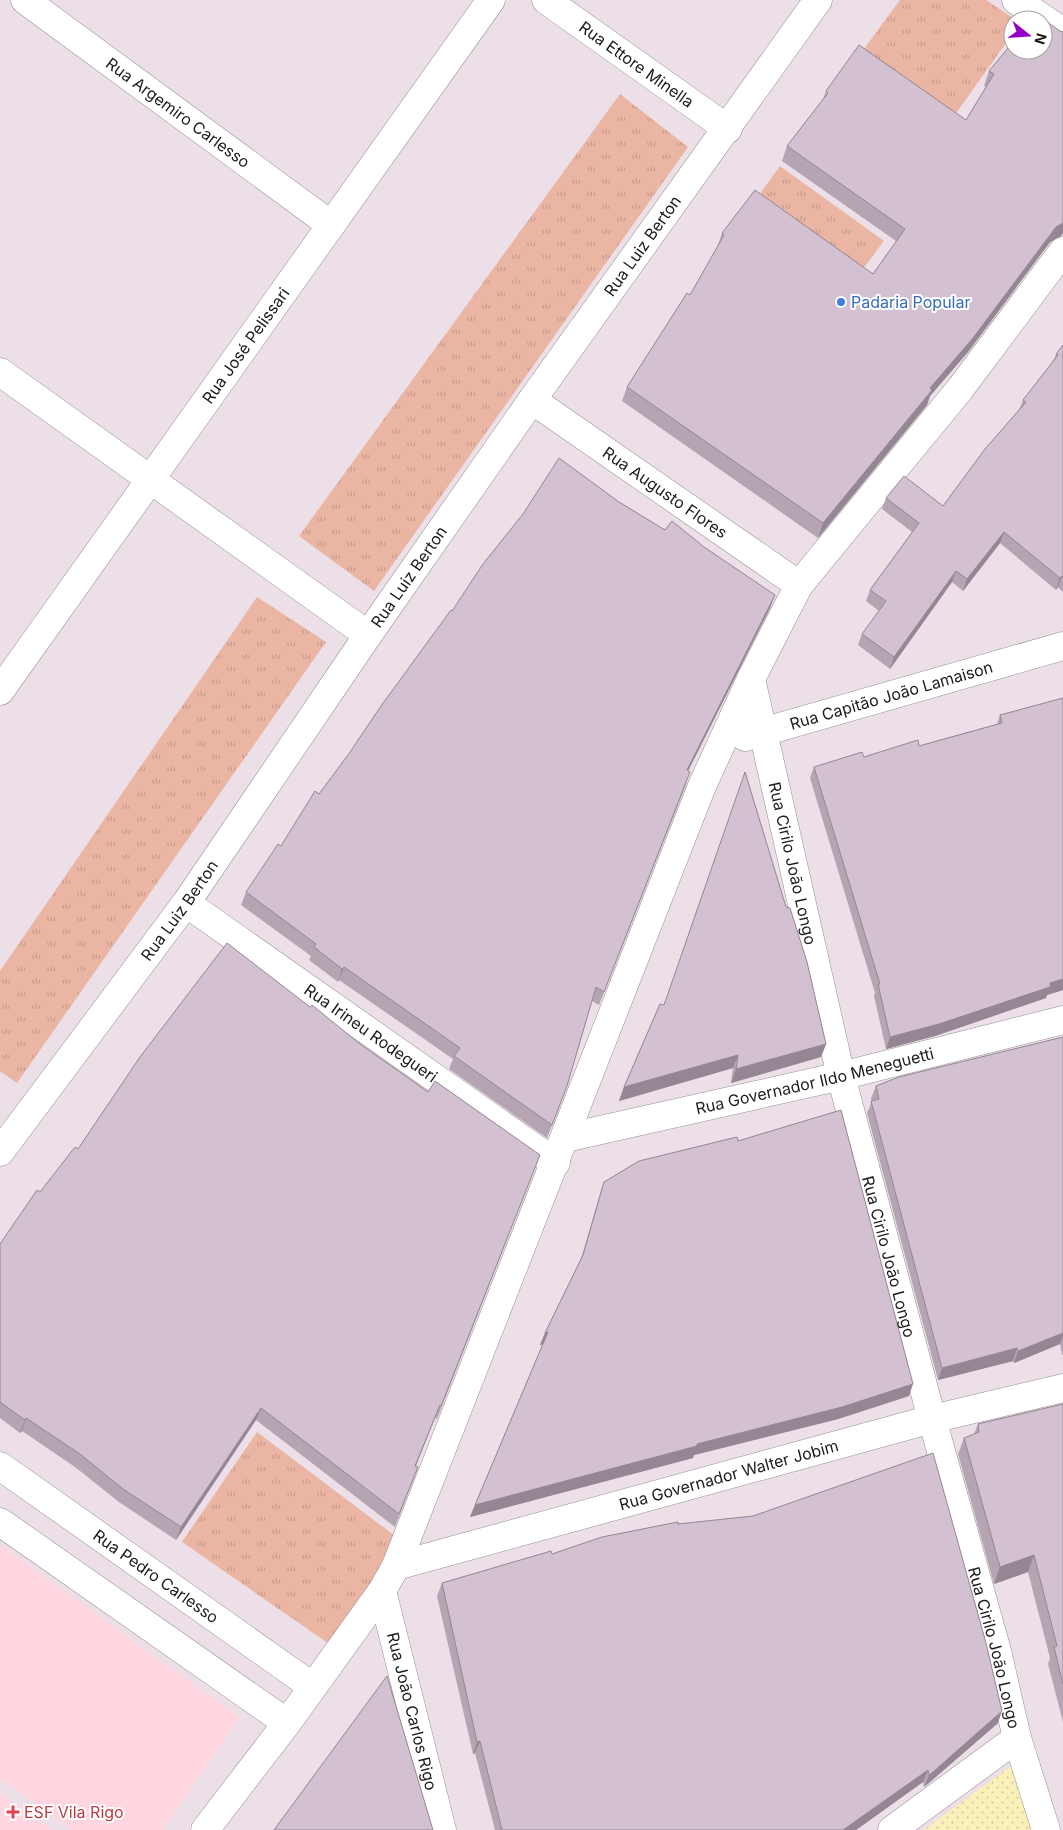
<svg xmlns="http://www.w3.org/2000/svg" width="1063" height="1830" font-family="Inter,sans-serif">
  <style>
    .education { fill: #ffd6e0 }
    .grass { fill: url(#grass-tufts) }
    .park { fill: url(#park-dots) }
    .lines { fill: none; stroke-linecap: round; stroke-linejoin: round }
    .street-casing { stroke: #929292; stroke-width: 29 }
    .street { stroke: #fff; stroke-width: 28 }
    .wall { fill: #b5a5b3 }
    .shaded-wall { fill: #948692 }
    .building { fill: #d3c0d0; stroke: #948692 }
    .shop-dot { fill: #3f7fe0; stroke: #fff; stroke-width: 2 }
    .health-dot { fill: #e0444e; stroke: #fff; stroke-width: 2 }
    .labels { text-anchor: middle; stroke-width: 4; stroke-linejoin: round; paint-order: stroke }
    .street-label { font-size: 16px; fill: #1b1b1b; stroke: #fff }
    .shop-label { font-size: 16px; fill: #366cbe; stroke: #fff; text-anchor: start }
    .health-label { font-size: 16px; fill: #be3a42; stroke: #fff; text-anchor: start }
  </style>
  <defs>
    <pattern id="grass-tufts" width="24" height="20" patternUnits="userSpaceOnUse" patternTransform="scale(1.25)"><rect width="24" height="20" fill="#eab6a3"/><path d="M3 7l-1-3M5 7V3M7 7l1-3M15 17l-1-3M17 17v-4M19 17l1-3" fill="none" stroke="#c89c8c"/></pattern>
    <pattern id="park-dots" width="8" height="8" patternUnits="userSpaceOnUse" patternTransform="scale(1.25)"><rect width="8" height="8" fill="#faf0b9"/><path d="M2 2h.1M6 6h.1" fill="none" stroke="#d6cd9e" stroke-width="1.8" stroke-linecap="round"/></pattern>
  </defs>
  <rect width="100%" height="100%" fill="#eddfe7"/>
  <!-- education -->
  <g class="education">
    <path d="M0 1545 239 1717 163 1830H72L0 1778Z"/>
    <path d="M0 1793 52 1830H0Z"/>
  </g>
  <!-- grass -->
  <g class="grass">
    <path d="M900 0H986L1016 20H1013V33L952 119 861 53Z"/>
    <path d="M620 94 688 147 374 591 299 536Z"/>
    <path d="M780 166 884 241 859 274 756 199Z"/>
    <path d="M257 597 326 642 17 1083 0 1071V971Z"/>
    <path d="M257 1432 403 1542 335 1648 182 1542Z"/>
  </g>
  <!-- park -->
  <path class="park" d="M1014 1764 1041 1830H923Z"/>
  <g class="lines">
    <!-- street casing -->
    <g class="street-casing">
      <g id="street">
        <path id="s1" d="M25 0 331 225"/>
        <path id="s2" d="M546 0 728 129"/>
        <path d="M1016 0 1063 32"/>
        <path d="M0 372 368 635"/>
        <path id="s3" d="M532 400 799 585"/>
        <path id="s4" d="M751 679 841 1076 932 1419 997 1651 1017 1738 1046 1830"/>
        <path id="s5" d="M0 691 491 0"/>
        <path id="s6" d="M745 737 1063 646"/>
        <path id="s7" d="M186 903 556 1163"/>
        <path id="s8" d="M565 1138 841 1076 1063 1020"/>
        <path id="s9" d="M0 1152 186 903 368 635 532 400 818 0"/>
        <path id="s10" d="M0 1466 313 1687"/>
        <path d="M0 1522 287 1723"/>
        <path id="s11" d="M396 1566 932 1419 1063 1388"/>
        <path id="s12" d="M382 1591 442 1830"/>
        <path d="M205 1830 287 1723 382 1591 396 1566 702 786 751 679 799 585 960 389 1063 251"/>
        <path d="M892 1830 1017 1738"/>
      </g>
    </g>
    <!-- street -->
    <use href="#street" class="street"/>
  </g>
  <!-- wall -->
  <g class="wall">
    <path d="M1060 31 1063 32V233L1061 236 1050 242 968 352 930 396 927 405 818 538 622 401 627 387 690 295 717 248 722 233 873 274 896 241 782 161 787 146 823 99 826 91 966 120 986 87 984 86 989 71Z"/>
    <path d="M1063 345V592L1058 587 1056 590 1000 543 963 591 952 582 890 669 858 645 862 634 879 611 866 601 870 590 912 532 882 509 886 498 943 506 1019 410 1023 400 1053 362 1056 354Z"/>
    <path d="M619 502 665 530 704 547 775 595 770 608 688 771 686 785 599 1005 592 1001 567 1086 547 1138 449 1069 453 1059 339 980 338 982 309 960 311 956 241 905 246 892 281 846 319 794 348 755 452 611Z"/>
    <path d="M1063 698V990L1047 995 1046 998 935 1036 886 1049 874 996 875 993 810 778 814 767 919 746 997 724 1000 715Z"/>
    <path d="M660 1004 826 1044 821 1057 731 1083 733 1068 619 1101 624 1087Z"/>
    <path d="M310 1007 360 1044 428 1092 540 1155 437 1419 435 1418 416 1466 418 1467 395 1527 256 1420 176 1540 119 1502 75 1467 22 1431 20 1433 0 1418V1244L40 1192 78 1149Z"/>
    <path d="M1063 1037V1355H1062L1060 1344 1014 1363 1013 1361 938 1380 867 1113 872 1101 871 1098 876 1086Z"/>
    <path d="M738 1141 909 1396 838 1419 694 1455 693 1458 470 1517 475 1505 543 1344 540 1345 545 1333 581 1259 600 1194 604 1182Z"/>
    <path d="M1063 1404V1722L1048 1664 1050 1658 1028 1572 994 1584 958 1454 964 1438 974 1434 978 1424Z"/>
    <path d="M678 1524 998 1723 928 1784 924 1787 923 1782 856 1830H495L475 1753 473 1754 437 1596 442 1583 552 1554Z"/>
  </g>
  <!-- shaded-wall -->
  <g class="shaded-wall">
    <path d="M1063 223V233L1061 236 1050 242 968 352 930 396 927 405 818 538 823 523 1056 227Z"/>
    <path d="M1004 532 1000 543 963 591 967 579Z"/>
    <path d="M956 571 952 582 890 669 894 657Z"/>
    <path d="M1062 576 1058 587 1056 590 1060 578Z"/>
    <path d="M775 595 770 608 682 783 687 770Z"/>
    <path d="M344 967 339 980 338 982 342 969Z"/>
    <path d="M1063 979V990L1047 995 1046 998 935 1036 886 1049 890 1037Z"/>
    <path d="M826 1044 821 1057 731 1083 736 1069Z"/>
    <path d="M738 1055 733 1068 619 1101 624 1087Z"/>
    <path d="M548 1332 544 1344 540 1345 545 1333Z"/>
    <path d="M1063 1333V1336L1060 1344 1014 1363 1018 1351Z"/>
    <path d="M1017 1348 1013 1361 938 1380 942 1368Z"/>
    <path d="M913 1384 909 1396 838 1419 694 1455 693 1458 470 1517 475 1505Z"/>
    <path d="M261 1408 256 1420 176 1540 181 1527Z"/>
    <path d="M26 1418 22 1431 20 1433 25 1420Z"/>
    <path d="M1034 1555 1028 1572 994 1584 1000 1567Z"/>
    <path d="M1002 1711 998 1723 924 1787 929 1775Z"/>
    <path d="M480 1741 475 1753 473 1754 477 1742Z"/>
    <path d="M928 1770 923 1782 856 1830H843Z"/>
  </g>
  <!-- building -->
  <g class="building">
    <path d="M1036 14 1060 31 1063 32V223L1056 227 973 338 930 388 932 390 823 523 627 387 687 293 690 295 724 235 722 233 755 190 873 274 905 229 787 146 828 93 826 91 859 45 966 120 994 74 989 71 1013 42V50H1043V20H1031Z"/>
    <path d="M1063 345V577L1062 576 1060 578 1004 532 967 579 956 571 894 657 862 634 886 601 870 590 919 523 886 498 904 476 943 506 985 449 1026 402 1023 400 1058 355 1056 354Z"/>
    <path d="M559 458 619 502 665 530 672 521 704 547 775 595 687 770 690 772 604 992 596 987 567 1086 552 1125 454 1056 460 1048 344 967 342 969 314 947 316 944 246 892 278 844 281 846 315 791 319 794 348 755 381 706 451 610 452 611 483 564 523 514Z"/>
    <path d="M1063 698V979L1050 983V987L939 1024 890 1037 878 984H880L814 767 862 752 864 757 918 740 919 746 1002 723 1000 715Z"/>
    <path d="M745 772 786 907 790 908 807 962 826 1044 736 1069 738 1055 624 1087 660 1004 664 1005Z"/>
    <path d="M227 943 310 1007 312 1005 360 1044 428 1092 435 1081 540 1155 441 1406 440 1405 415 1466 418 1467 399 1514 261 1408 181 1527 123 1489 80 1454 26 1418 25 1420 0 1402V1244L37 1190 40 1192 75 1147 78 1149 140 1057Z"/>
    <path d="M1063 1037V1333L1018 1351 1017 1348 942 1368 871 1101 879 1099 876 1086 899 1077Z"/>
    <path d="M841 1110 913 1384 842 1407 697 1444V1446L475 1505 548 1332 545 1333 583 1255 604 1182 639 1161 737 1137 738 1141Z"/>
    <path d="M1063 1404V1684L1054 1647 1057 1646 1034 1555 1000 1567 964 1438 979 1432 978 1424Z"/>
    <path d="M933 1453 986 1643 1002 1711 933 1772 929 1775 928 1770 843 1830H502L480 1741 477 1742 442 1583 551 1551 552 1554 602 1537 678 1522V1524L753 1516Z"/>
    <path d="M387 1676 433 1830H274Z"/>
  </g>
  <!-- markers -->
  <circle class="shop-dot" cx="841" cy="302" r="5"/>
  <path class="health-dot" d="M10.5 1804.5h5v5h5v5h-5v5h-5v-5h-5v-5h5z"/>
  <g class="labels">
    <!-- street labels -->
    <g class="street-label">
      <text dy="6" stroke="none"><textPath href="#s2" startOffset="111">Rua Ettore Minella</textPath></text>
      <text dy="6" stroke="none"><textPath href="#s1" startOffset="190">Rua Argemiro Carlesso</textPath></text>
      <text dy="6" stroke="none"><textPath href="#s9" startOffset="1111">Rua Luiz Berton</textPath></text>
      <text dy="6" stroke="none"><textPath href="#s5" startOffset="424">Rua José Pelissari</textPath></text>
      <text dy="6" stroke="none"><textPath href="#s3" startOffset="162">Rua Augusto Flores</textPath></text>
      <text dy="6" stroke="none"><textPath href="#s9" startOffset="706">Rua Luiz Berton</textPath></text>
      <text dy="6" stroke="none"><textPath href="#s6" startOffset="152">Rua Capitão João Lamaison</textPath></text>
      <text dy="6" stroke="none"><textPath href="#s4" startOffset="189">Rua Cirilo João Longo</textPath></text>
      <text dy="6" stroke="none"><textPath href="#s9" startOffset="301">Rua Luiz Berton</textPath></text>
      <text dy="6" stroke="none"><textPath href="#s7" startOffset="226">Rua Irineu Rodegueri</textPath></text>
      <text dy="6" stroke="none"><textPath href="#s8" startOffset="256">Rua Governador Ildo Meneguetti</textPath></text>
      <text dy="6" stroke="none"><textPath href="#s4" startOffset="594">Rua Cirilo João Longo</textPath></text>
      <text dy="6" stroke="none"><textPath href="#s11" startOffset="345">Rua Governador Walter Jobim</textPath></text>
      <text dy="6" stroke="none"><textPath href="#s10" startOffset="191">Rua Pedro Carlesso</textPath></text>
      <text dy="6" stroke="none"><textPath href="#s4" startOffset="999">Rua Cirilo João Longo</textPath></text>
      <text dy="6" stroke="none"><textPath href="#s12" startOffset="124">Rua João Carlos Rigo</textPath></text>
    </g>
    <!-- shop labels -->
    <g class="shop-label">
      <text x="851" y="308">Padaria Popular</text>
    </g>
    <!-- health labels -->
    <g class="health-label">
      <text x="24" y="1818">ESF Vila Rigo</text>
    </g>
  </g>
  <!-- north arrow -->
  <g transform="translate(1028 35) rotate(107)"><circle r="24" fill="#ffffff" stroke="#a4a4a4"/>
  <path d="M0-4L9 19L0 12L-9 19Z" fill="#9600c5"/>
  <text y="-8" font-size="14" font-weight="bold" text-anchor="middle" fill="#1b1b1b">N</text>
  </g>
</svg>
